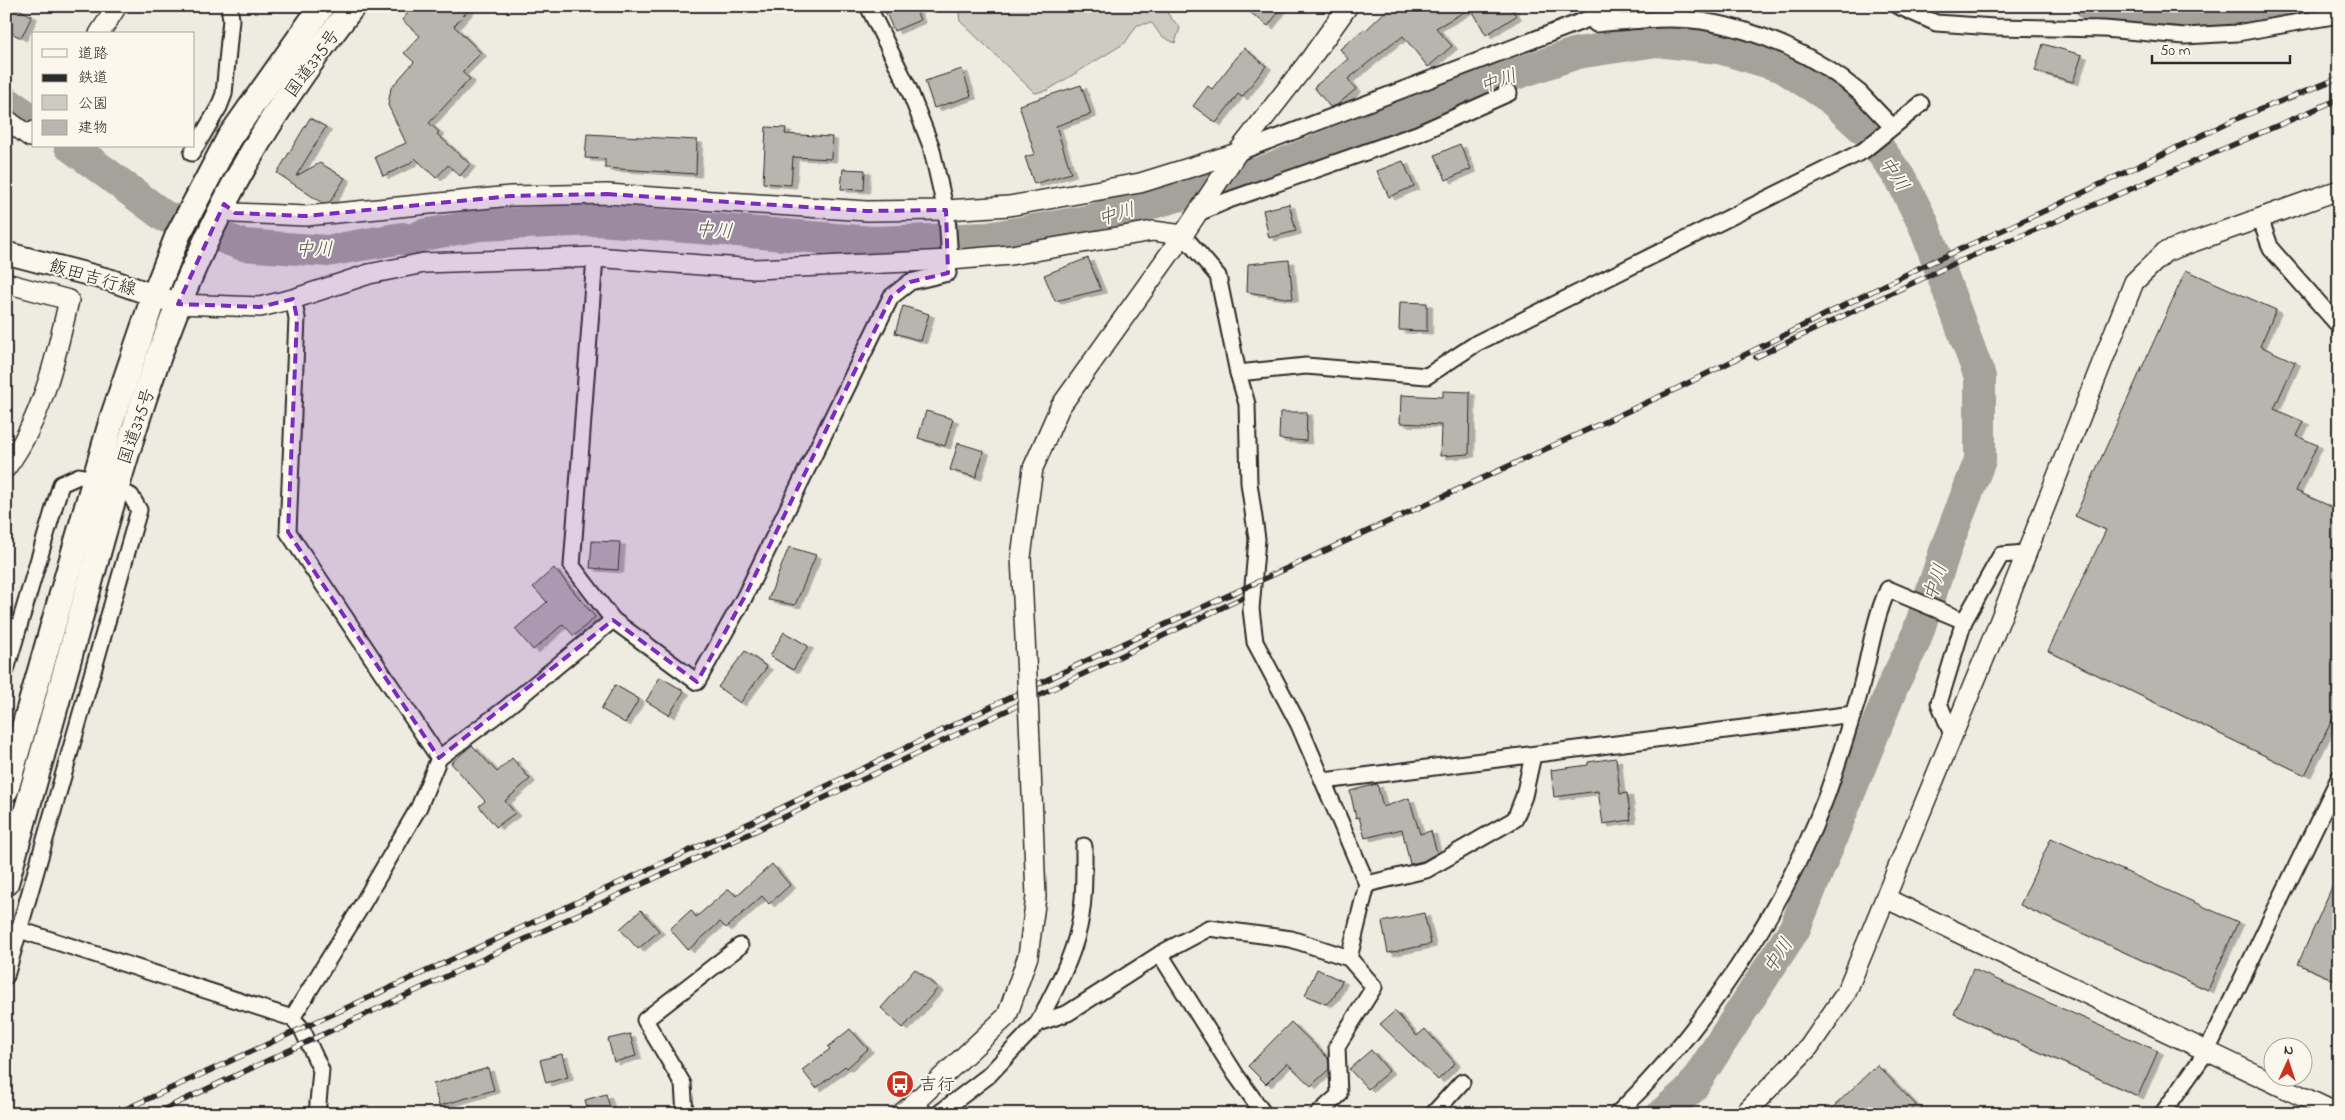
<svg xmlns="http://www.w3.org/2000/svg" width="2345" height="1120" font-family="'Indie Flower','Klee One',sans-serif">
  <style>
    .green { fill: #cecbc2; stroke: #7c7b76 }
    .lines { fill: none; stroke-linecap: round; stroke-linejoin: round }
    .river { stroke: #a4a29a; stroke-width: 32 }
    .building { fill: #b8b5ae; stroke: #2b2b2b; filter: url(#shadow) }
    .minor-casing { stroke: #2b2b2b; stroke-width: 19 }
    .tertiary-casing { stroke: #2b2b2b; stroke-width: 22 }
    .secondary-casing { stroke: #2b2b2b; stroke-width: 25 }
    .trunk-casing { stroke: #2b2b2b; stroke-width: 28 }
    .minor { stroke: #fbf7ec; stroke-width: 15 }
    .tertiary { stroke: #fbf7ec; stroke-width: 19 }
    .secondary { stroke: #fbf7ec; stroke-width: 21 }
    .trunk { stroke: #fbf7ec; stroke-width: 24 }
    .rail-casing { stroke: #2b2b2b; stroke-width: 5.5 }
    .rail { stroke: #fbf7ec; stroke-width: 4; stroke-dasharray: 11; stroke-linecap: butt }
    .tertiary-bridge-casing { stroke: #2b2b2b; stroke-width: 22; stroke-linecap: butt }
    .tertiary-bridge { stroke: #fbf7ec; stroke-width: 19 }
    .marked { fill: #7b2cbf; fill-opacity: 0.2; stroke: #7b2cbf; stroke-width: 4; stroke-dasharray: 10 6; stroke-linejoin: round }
    .labels { text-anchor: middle; stroke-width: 4; stroke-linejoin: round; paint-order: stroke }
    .street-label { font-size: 18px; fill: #2b2b2b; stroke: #fbf7ec }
    .poi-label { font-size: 18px; fill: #2b2b2b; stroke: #fbf7ec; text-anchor: start }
    .water-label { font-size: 19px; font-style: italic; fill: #555552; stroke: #fbf7ec }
  </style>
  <defs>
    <filter id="shadow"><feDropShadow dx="5.5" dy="3" stdDeviation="0" flood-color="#0004"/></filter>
  </defs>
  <rect width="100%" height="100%" fill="#eeebe0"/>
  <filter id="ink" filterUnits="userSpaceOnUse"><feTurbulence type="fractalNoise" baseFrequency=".02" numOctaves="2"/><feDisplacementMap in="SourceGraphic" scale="10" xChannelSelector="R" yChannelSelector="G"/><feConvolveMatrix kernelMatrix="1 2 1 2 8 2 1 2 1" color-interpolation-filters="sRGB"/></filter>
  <g filter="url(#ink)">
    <!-- green -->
    <path class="green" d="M958 6H1161L1180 28 1175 43 1161 36 1152 23 1137 25 1125 43 1048 90 1035 93 960 21Z"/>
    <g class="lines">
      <!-- river -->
      <g class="river">
        <path d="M2091 6C2158 46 2263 19 2335 6"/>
        <path d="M6 102 34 121"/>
        <path d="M70 146 164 216 243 245 327 251 402 238 409 241 423 235 480 225 599 220 872 242 988 238 1092 220 1262 172 1480 86 1577 53 1657 41 1719 48 1783 67 1829 97 1868 133 1902 181 1924 225 1980 377V460L1947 545 1915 641 1894 683 1795 928 1691 1089 1662 1114"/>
      </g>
    </g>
    <!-- building -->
    <g class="building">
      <path d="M6 6H13L32 16 21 38 6 30Z"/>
      <path d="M414 6H472L454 26 481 53 462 72 470 79 429 123 439 132 437 134 470 164 460 176 448 165 436 178 415 158 409 164 383 176 375 157 406 143 388 105 391 88 414 62 404 53 420 36 402 20Z"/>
      <path d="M883 6H914L920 20 894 31Z"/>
      <path d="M1242 6H1283L1268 26Z"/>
      <path d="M1391 6H1510L1516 16 1486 35 1471 8 1436 28 1452 46 1428 67 1403 36 1397 41 1396 40 1348 79 1356 89 1337 105 1330 107 1314 87 1348 59 1340 49 1364 29 1366 30Z"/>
      <path d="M2043 44 2082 55 2073 82 2035 71Z"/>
      <path d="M1244 48 1266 66 1242 97 1238 94 1216 123 1193 106 1208 86 1212 89Z"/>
      <path d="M962 69 971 96 934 108 925 81Z"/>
      <path d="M1081 85 1091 114 1056 126 1071 173 1034 184 1025 157 1035 154 1019 105Z"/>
      <path d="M310 118 326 127 296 176 320 163 345 178 330 202 322 203 277 173Z"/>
      <path d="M766 127 786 128 785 134 832 137 831 159 793 157 791 185 763 183Z"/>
      <path d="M587 134 697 140 696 174 605 168V159L585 158Z"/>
      <path d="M1460 144 1471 169 1446 180 1435 155Z"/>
      <path d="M1403 161 1414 186 1389 197 1377 171Z"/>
      <path d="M843 169 865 170 864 190 841 189Z"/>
      <path d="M1289 204 1296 231 1269 238 1263 210Z"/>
      <path d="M1088 258 1101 290 1055 301 1044 275Z"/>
      <path d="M1289 260 1293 299 1247 292 1248 264Z"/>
      <path d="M2186 270 2276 310 2260 346 2295 362 2274 409 2304 422 2297 436 2317 445 2296 491 2339 510V706L2305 775 2048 651 2106 530 2075 516Z"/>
      <path d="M1400 302 1427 303V331L1399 330Z"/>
      <path d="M903 306 929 314 921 341 895 333Z"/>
      <path d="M1443 391 1470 392 1469 454 1440 456 1441 425 1400 423 1401 395 1443 397Z"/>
      <path d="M926 411 953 419 945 446 918 438Z"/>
      <path d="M1280 412H1307L1306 441 1279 439Z"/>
      <path d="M958 443 984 451 976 477 950 470Z"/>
      <path d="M592 541 620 542 618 570 590 568Z"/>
      <path d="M789 547 816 555 795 605 768 600Z"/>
      <path d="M554 568 595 617 574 636 563 624 533 650 515 629 547 602 533 587Z"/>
      <path d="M784 632 808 646 793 670 770 656Z"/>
      <path d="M745 651 767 667 740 703 718 687Z"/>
      <path d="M660 677 684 691 669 715 646 701Z"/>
      <path d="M615 685 639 699 625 723 601 709Z"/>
      <path d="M472 745 497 772 512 758 530 779 505 801 515 813 496 827 479 806 485 801 451 763Z"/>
      <path d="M1616 758 1620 794 1627 793 1631 820 1603 824 1598 791 1554 797 1551 770 1588 765V762Z"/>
      <path d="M1377 784 1383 807 1409 798 1420 834 1431 831 1437 853 1423 861 1410 864 1402 829 1365 838 1359 817 1356 818 1350 791Z"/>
      <path d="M2051 838 2238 922 2208 990 2020 905Z"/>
      <path d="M772 864 790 885 769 904 762 896 726 928 720 922 688 950 670 929 691 910 696 917 729 889 736 896Z"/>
      <path d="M2339 871V982L2298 964Z"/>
      <path d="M641 910 659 931 638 949 620 929Z"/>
      <path d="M1424 913 1431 944 1388 953 1382 922Z"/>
      <path d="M915 969 938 988 903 1028 881 1008Z"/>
      <path d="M1317 969 1342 981 1334 997 1326 1004 1305 995Z"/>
      <path d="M1973 969 2158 1051 2138 1096 1954 1014Z"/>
      <path d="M1395 1011 1417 1036 1425 1029 1455 1063 1438 1080 1380 1024Z"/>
      <path d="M1291 1022 1328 1058 1329 1069 1311 1086 1287 1063 1266 1084 1248 1066Z"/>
      <path d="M850 1029 868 1049 847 1068 845 1066 816 1088 802 1070 830 1049 828 1047Z"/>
      <path d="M630 1034 636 1056 614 1062 608 1039Z"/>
      <path d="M1371 1050 1389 1071 1368 1089 1349 1069Z"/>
      <path d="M562 1054 568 1077 546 1083 540 1060Z"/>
      <path d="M1877 1065 1916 1105 1907 1114H1826Z"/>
      <path d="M488 1068 494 1090 439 1106 433 1084Z"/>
      <path d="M606 1094 612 1114H589L585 1100Z"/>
    </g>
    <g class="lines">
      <!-- minor casing -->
      <g class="minor-casing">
        <g id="minor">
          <path d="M1898 6 1936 23 1994 27 2104 29 2185 36 2237 33 2339 15"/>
          <path d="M1590 18 1596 24C1630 21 1668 16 1702 21 1759 30 1816 55 1860 93 1871 104 1881 116 1892 126"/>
          <path d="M192 153 219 107 224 94 231 19 229 6"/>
          <path d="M1237 153 1622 6"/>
          <path d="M1196 214 1229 200 1417 134 1509 93"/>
          <path d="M2260 218 2271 249 2339 326"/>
          <path d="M595 257 572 566 613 620"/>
          <path d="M293 299 297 318 288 532 439 758"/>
          <path d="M1238 373 1306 366 1427 376 1477 343 1863 151 1921 104"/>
          <path d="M6 670 61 484 79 476 94 479"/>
          <path d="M1953 737 1939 703 1964 621 2001 555 2026 553"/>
          <path d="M1324 781 1853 714C1868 673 1870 629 1888 589L1964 621"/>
          <path d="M1367 884 1426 870 1515 819 1524 796 1533 755"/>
          <path d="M6 933 20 930 292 1018 302 1029 321 1070 317 1114"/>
          <path d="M1160 954 1236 1075 1264 1114"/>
          <path d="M6 976 139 510 131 496 116 488"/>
          <path d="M292 1018 359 910 419 807 439 758 506 708 613 620 697 682 744 598 891 297 910 282 948 273 950 260 947 216 931 146 908 87 868 6"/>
          <path d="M1038 1023C1052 995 1069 966 1077 935 1085 906 1084 875 1084 846"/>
          <path d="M914 1103 926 1114"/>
          <path d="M685 1114 683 1084 645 1020 740 946"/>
          <path d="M938 1114 988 1076 1038 1023 1068 1013 1160 954 1209 928 1291 939 1349 958 1367 884 1299 725 1255 642 1251 609 1257 539 1249 483 1247 404 1238 373 1218 276 1183 235"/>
          <path d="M1318 1114 1339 1095 1337 1046 1374 987 1349 958"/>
          <path d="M1433 1114 1462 1082"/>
          <path d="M1617 1114C1704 1029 1783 911 1826 797 1836 770 1844 742 1853 714"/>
          <path d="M2162 1114 2207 1051 2339 778"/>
        </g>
      </g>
      <!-- tertiary casing -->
      <g class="tertiary-casing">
        <g id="tertiary">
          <path d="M99 34 117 6"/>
          <path d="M6 119 30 137 34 131"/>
          <path d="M224 204 235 213 306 216 511 196 607 194 867 211 946 210 1009 206 1140 183 1237 153"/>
          <path d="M6 283 69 300C56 357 42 420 6 468"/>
          <path d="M178 304 260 307 293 299 369 274 424 263 595 257 755 269 950 260 1011 255 1153 231 1183 235"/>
          <path d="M1027 678 1021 557 1033 468 1060 407 1183 235 1237 153 1311 58 1348 6"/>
          <path d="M1885 898 2339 1114"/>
          <path d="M901 1114 914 1103 1007 1016 1028 956 1036 897 1030 742"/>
          <path d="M1744 1114 1809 1047 1846 993 1996 630 2134 282 2165 252 2339 190"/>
        </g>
      </g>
      <!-- secondary casing -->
      <g class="secondary-casing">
        <path id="secondary" d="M6 253 110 280 178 304"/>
      </g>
      <!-- trunk casing -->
      <g class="trunk-casing">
        <g id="trunk">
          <path d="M6 790 112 419 154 296 178 235 229 138 322 6"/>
          <path d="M6 883C35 782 63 680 91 579 125 454 162 326 221 210 257 137 303 70 353 6"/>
        </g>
      </g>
      <!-- minor -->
      <use href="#minor" class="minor"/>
      <!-- tertiary -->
      <use href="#tertiary" class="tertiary"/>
      <!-- secondary -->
      <use href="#secondary" class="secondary"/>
      <!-- trunk -->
      <use href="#trunk" class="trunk"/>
      <!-- rail casing -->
      <g class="rail-casing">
        <g id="rail">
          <path d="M1756 357 1953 264 2059 220 2339 99"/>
          <path d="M115 1114 754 821 1088 660 1676 389 1921 267 2053 207 2236 119 2339 78"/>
          <path d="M154 1114 757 830 1242 598"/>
        </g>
      </g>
      <!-- rail -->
      <use href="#rail" class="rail"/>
      <!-- tertiary-bridge casing -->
      <g class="tertiary-bridge-casing">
        <path id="tertiary-bridge" d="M1027 678 1030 742"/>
      </g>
      <!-- tertiary-bridge -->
      <use href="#tertiary-bridge" class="tertiary-bridge"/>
    </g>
  </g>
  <!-- marked area -->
  <path class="marked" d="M607 194 867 211 946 210 948 273 910 282 891 297 744 598 697 682 613 620 439 758 288 532 297 318 293 299 260 307 178 304 224 204 235 213 306 216 511 196Z"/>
  <!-- icons -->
  <defs>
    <g id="bus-disc" transform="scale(1.4375)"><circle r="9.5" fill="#c8321e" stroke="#fbf7ec"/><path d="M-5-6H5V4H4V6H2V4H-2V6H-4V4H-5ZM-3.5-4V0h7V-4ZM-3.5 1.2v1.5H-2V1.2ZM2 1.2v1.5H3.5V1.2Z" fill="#fff"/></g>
  </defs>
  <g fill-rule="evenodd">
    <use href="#bus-disc" x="900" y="1084"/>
  </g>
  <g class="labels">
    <!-- street labels -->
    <g class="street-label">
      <text transform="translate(312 63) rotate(-54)" y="6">国道375号</text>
      <text transform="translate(93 277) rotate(16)" y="6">飯田吉行線</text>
      <text transform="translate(136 426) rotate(-71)" y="6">国道375号</text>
    </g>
    <!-- poi labels -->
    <g class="poi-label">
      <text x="919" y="1090">吉行</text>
    </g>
    <!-- water labels -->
    <g class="water-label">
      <text transform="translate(1498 80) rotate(-19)" y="7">中川</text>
      <text transform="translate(1895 173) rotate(57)" y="7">中川</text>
      <text transform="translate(1116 213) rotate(-16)" y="7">中川</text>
      <text transform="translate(714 229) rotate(4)" y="7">中川</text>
      <text x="314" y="255">中川</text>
      <text transform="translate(1934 582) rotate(-72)" y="7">中川</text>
      <text transform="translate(1777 955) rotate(-57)" y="7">中川</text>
    </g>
  </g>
  <!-- margin -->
  <rect width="2345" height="1120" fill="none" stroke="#fbf7ec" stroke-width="25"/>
  <rect x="12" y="12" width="2320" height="1095" fill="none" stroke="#2b2b2b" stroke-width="2" filter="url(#ink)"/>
  <!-- legend -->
  <rect x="32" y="32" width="162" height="115" fill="#fbf7ec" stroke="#a8a59f"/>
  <rect x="42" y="49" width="25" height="8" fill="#fbf7ec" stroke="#a8a59f"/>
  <text x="78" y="58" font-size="15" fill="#2b2b2b">道路</text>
  <rect x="42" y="74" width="25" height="8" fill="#2b2b2b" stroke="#a8a59f"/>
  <text x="78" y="82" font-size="15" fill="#2b2b2b">鉄道</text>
  <rect x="42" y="95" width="25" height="15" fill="#cecbc2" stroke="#a8a59f"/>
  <text x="78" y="108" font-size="15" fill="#2b2b2b">公園</text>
  <rect x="42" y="120" width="25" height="15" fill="#b8b5ae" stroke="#a8a59f"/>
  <text x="78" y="132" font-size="15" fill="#2b2b2b">建物</text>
  <!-- north arrow -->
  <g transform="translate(2288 1062) rotate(3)"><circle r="24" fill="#fbf7ec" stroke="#a8a59f"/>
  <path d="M0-4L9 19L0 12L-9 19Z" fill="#c8321e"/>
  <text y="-8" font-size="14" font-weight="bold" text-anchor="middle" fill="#2b2b2b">N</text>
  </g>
  <!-- scale -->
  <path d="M2152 55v8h138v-8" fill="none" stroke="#2b2b2b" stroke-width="2.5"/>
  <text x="2160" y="55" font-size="15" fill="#2b2b2b" stroke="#fbf7ec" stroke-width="4" paint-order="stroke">50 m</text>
</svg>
